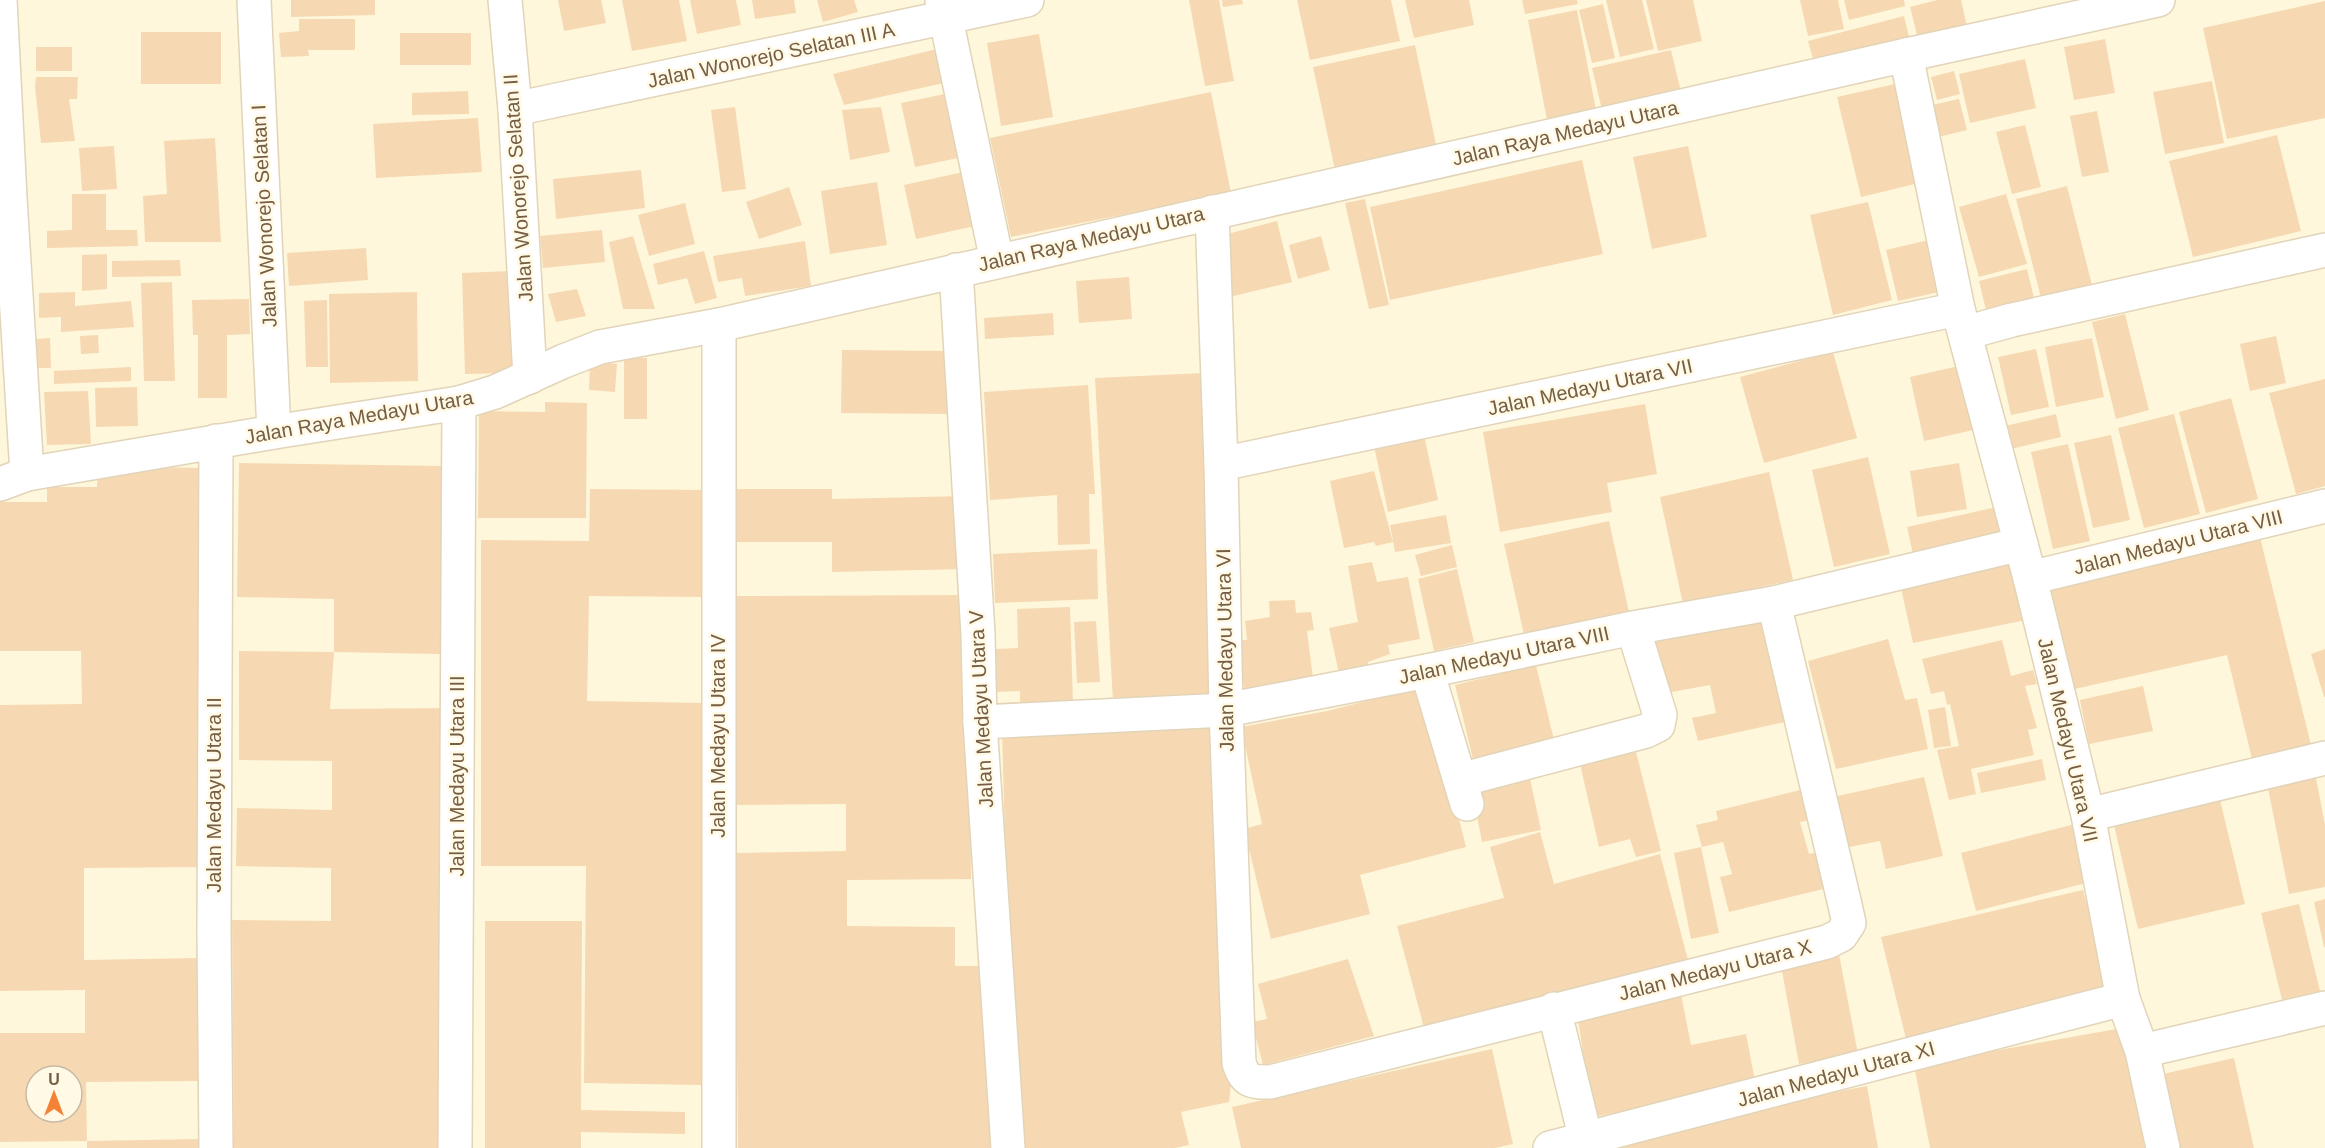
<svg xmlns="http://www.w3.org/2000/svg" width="2325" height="1148" font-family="Arial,sans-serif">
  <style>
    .building { fill: #f6d9b2; fill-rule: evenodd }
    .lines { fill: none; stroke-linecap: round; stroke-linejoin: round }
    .street-casing { stroke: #e2d4b8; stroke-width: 36 }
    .street { stroke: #fff; stroke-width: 33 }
    .labels { text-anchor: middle; stroke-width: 5; stroke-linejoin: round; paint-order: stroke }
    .street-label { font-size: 20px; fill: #755e44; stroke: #fff9e5 }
  </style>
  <rect width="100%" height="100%" fill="#fef7dc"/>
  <!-- building -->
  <g class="building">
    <path d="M291 0H375V15L291 17Z"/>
    <path d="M558 0H601L606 23 564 31Z"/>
    <path d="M622 0H679L687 41 632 51Z"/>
    <path d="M690 0H736L741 25 697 34Z"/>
    <path d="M752 0H794L796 13 755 19Z"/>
    <path d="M817 0H854L858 12 823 22Z"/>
    <path d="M1189 0H1219L1234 81 1205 86Z"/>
    <path d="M1222 0H1242L1243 4 1223 7Z"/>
    <path d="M1297 0H1391L1400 41 1310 60Z"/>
    <path d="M1405 0H1469L1474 25 1414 38Z"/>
    <path d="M1522 0H1577L1578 4 1525 14Z"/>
    <path d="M1606 0H1642L1654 49 1620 57Z"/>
    <path d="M1646 0H1693L1702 41 1658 51Z"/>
    <path d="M1800 0H1838L1844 29 1808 36Z"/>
    <path d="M1844 0H1904L1905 6 1849 20Z"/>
    <path d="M1937 0H1961L1968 31 1919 43 1910 7Z"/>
    <path d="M2325 1V118L2227 139 2203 28Z"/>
    <path d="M1603 4 1615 58 1592 63 1579 10Z"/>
    <path d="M1577 10 1596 110 1547 120 1528 20Z"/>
    <path d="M1904 16 1910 41 1815 66 1808 41Z"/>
    <path d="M299 19H355V50H308L309 56 281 57 279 33 299 31Z"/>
    <rect x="141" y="32" width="80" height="52"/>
    <rect x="400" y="33" width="71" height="32"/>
    <path d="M1039 34 1053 117 1001 126 987 43Z"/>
    <path d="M2105 39 2115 93 2074 100 2064 47Z"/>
    <path d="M1415 45 1437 149 1335 170 1313 67Z"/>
    <rect x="36" y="47" width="36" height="24"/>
    <path d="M937 49 944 83 844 105 833 74Z"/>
    <path d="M1671 50 1681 92 1602 110 1592 68Z"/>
    <path d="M2025 59 2036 108 1970 123 1959 74Z"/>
    <path d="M1954 71 1960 94 1937 100 1931 77Z"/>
    <path d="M36 77H78L77 99H69L75 141 41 143 35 87Z"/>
    <path d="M2212 81 2224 143 2165 154 2153 92Z"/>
    <path d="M1895 84 1919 183 1861 197 1837 97Z"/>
    <path d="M468 91 469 114 412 115V93Z"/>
    <path d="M1211 92 1231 193 1011 237 990 138Z"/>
    <path d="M945 94 958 158 915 167 901 103Z"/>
    <path d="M1959 99 1967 130 1939 137 1932 105Z"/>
    <path d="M735 107 746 189 722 192 711 110Z"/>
    <path d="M881 107 890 152 850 160 842 110Z"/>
    <path d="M2097 111 2109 172 2082 177 2070 116Z"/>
    <path d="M478 118 482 172 376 178 373 124Z"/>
    <path d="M2025 125 2041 187 2012 194 1996 132Z"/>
    <path d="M2277 135 2301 231 2193 257 2169 161Z"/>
    <path d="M215 138 221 242H145L143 196 167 194 164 141Z"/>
    <path d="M114 146 117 189 82 191 79 148Z"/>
    <path d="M1688 146 1707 237 1652 249 1633 157Z"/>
    <path d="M1582 160 1603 254 1390 300 1370 207Z"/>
    <path d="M641 170 645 208 556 219 553 179Z"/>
    <path d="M968 171 979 225 916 239 904 185Z"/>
    <path d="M877 182 887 245 830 254 821 191Z"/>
    <path d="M2067 186 2092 285 2041 298 2016 199Z"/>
    <path d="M789 187 802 225 759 239 746 202Z"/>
    <path d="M72 194H106V230H137L138 246 47 248V231L72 230Z"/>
    <path d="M2006 194 2027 264 1979 277 1959 207Z"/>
    <path d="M1365 199 1389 305 1369 309 1345 203Z"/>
    <path d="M1868 202 1892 300 1833 315 1810 215Z"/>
    <path d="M685 203 695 244 649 256 638 215Z"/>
    <path d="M1277 221 1292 282 1221 299 1220 236Z"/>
    <path d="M602 230 605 262 543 268 540 236Z"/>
    <path d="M633 236 655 309H623L609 242Z"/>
    <path d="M1321 236 1330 270 1298 279 1289 245Z"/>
    <path d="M1933 239 1944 291 1898 301 1886 250Z"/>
    <path d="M805 241 811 286 745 296 742 278 718 282 713 256Z"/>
    <path d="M366 248 368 280 289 286 287 253Z"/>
    <path d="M704 251 717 298 695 304 687 278 658 285 653 264Z"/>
    <path d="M107 254V289L82 291V255Z"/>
    <path d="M180 260 181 276 112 277V261Z"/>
    <path d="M2027 269 2034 298 1986 310 1979 281Z"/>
    <path d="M513 271 516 373 465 374 462 273Z"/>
    <path d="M1129 277 1132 319 1079 323 1076 281Z"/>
    <path d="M172 282 175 381H144L141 283Z"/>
    <path d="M577 289 586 316 556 322 548 294Z"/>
    <path d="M75 292V306L131 301 134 327 61 332V317L39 318V293Z"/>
    <path d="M417 292 418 381 330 383 329 294Z"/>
    <path d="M249 299 250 334 227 335V398H198V335H193L192 300Z"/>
    <path d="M327 300 328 367H306L304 301Z"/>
    <path d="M1053 313 1054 335 985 339 984 318Z"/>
    <path d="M2125 314 2149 410 2116 419 2092 322Z"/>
    <path d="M98 335 99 353 81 354 80 336Z"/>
    <path d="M2276 336 2286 383 2250 391 2240 344Z"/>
    <path d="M50 338 51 368H36L35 339Z"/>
    <path d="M2092 338 2104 397 2056 407 2045 347Z"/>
    <path d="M2036 349 2049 407 2011 415 1998 357Z"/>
    <path d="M842 350 951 351 950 414 841 413Z"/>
    <path d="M1833 352 1857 438 1764 463 1740 377Z"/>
    <rect x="624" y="358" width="23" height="61"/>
    <path d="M590 362 617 364 615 392 589 390Z"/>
    <path d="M1963 365 1978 429 1924 441 1910 377Z"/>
    <path d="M131 367V381L54 384V371Z"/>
    <path d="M1205 373 1218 697 1113 702 1095 378Z"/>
    <path d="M2325 379V486L2296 494 2269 393Z"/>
    <path d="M1088 385 1095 494H1089L1090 544 1058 545 1057 495 990 500 984 392Z"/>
    <path d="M137 387 138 426 96 427 95 388Z"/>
    <path d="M88 391 91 444 47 445 44 392Z"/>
    <path d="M2231 398 2258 499 2206 513 2179 412Z"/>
    <path d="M545 402 587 403 586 518H478L479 411 545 412Z"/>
    <path d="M1645 404 1657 474 1607 483 1612 512 1500 532 1483 432Z"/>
    <path d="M2056 414 2061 437 2011 449 2005 426Z"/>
    <path d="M2174 414 2200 514 2144 528 2118 428Z"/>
    <path d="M1424 435 1438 500 1388 512 1374 446Z"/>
    <path d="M2111 435 2130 520 2093 528 2074 443Z"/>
    <path d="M2068 444 2090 541 2053 549 2031 452Z"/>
    <path d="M1868 457 1890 554 1834 567 1812 470Z"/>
    <path d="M239 463 443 466 441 654 334 652V599L237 597Z"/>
    <path d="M1959 463 1967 509 1917 517 1910 471Z"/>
    <path d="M98 466 204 468 201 867 84 868V960L199 958 201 1081 86 1082 87 1141 199 1139 200 1148H87V1141L0 1142V1033H85V990L0 991V705L82 704 81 651H0V502H47V487H97ZM36 1076H72V1112H36Z"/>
    <path d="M1374 471 1393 542 1376 546 1374 542 1344 548 1330 481Z"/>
    <path d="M1769 472 1793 580 1683 604 1660 497Z"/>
    <path d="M590 489 707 490 706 597 589 596 587 701 705 703 701 1085 584 1083 586 866H481V540L589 541Z"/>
    <path d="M730 489H832V499L966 496 967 569 832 572V542H730Z"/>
    <path d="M2006 505 2012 532 1913 554 1907 527Z"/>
    <path d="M1446 515 1451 543 1395 552 1390 525Z"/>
    <path d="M1609 521 1629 612 1524 635 1504 544Z"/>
    <path d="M2259 533 2311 745 2252 759 2227 655 2070 690 2046 582Z"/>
    <path d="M1452 545 1457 567 1421 576 1415 555Z"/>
    <path d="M1097 549 1098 599 995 603 993 554Z"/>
    <path d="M1372 562 1377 582 1408 577 1420 639 1388 645 1390 654 1368 662 1369 672 1340 678 1329 628 1358 622 1348 566Z"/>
    <path d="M2019 563 2031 619 1913 643 1901 588Z"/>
    <path d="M1457 569 1474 642 1434 651 1418 579Z"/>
    <path d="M968 595 971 879 847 880V926L955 927V966H983L1000 1148H738L735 853 846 851V804L734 805 736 596Z"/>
    <path d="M1295 600 1296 613 1311 612 1314 630 1307 631 1314 686 1245 694 1238 640H1247L1245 621 1270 617 1269 601Z"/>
    <path d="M1070 607 1073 703 1020 705V691L997 692 996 649 1018 648 1017 609Z"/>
    <path d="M1763 619 1785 722 1698 741 1692 718 1716 713 1710 685 1666 693 1655 641Z"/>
    <path d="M1096 621 1100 682 1077 683 1074 622Z"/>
    <path d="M1888 639 1905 700 1917 698 1928 749 1836 769 1808 661Z"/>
    <path d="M2002 640 2011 676 2033 670 2037 684 2025 686 2037 728 2028 730 2034 755 1971 769 1976 794 1949 800 1937 750 1959 746 1950 704 1947 705 1944 691 1931 694 1922 659Z"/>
    <path d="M2325 649V697H2324L2311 654Z"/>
    <path d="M239 651 334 652 330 709 450 708 451 1148H234L232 920 331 921V868L236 866 237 808 332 810V761L239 760Z"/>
    <path d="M1536 665 1554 740 1473 759 1455 685Z"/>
    <path d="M1426 686 1466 847 1360 875 1370 914 1271 939 1244 829 1262 824 1241 727 1327 711Z"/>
    <path d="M2143 686 2153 731 2089 744 2080 700Z"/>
    <path d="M1945 707 1951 746 1934 748 1928 710Z"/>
    <path d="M1216 719 1236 1042 1229 1102 1181 1112 1189 1145 1175 1148H1024L1008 951 1002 730Z"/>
    <path d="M1636 752 1661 851 1636 857 1630 839 1599 847 1580 764Z"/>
    <path d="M2042 759 2046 780 1981 793 1977 773Z"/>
    <path d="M1529 774 1541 830 1482 842 1471 786Z"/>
    <path d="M1924 777 1943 856 1886 869 1880 841 1844 848 1833 797Z"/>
    <path d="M2316 778 2325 825V887L2289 894 2268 788Z"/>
    <path d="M1812 787 1819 818 1800 822 1809 854 1827 850 1836 886 1729 912 1720 877 1732 874 1723 842 1702 847 1696 825 1718 820 1716 811Z"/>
    <path d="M2220 800 2245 904 2138 929 2114 825Z"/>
    <path d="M2079 823 2094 881 1976 911 1961 853Z"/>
    <path d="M1540 832 1554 884 1660 854 1688 960 1424 1028 1397 926 1504 898 1490 847Z"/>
    <path d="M1701 847 1719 933 1691 939 1674 853Z"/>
    <path d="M2083 890 2110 991 1907 1043 1881 937Z"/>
    <path d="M2325 899V947H2324L2314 902Z"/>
    <path d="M2299 904 2320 991 2282 1000 2261 913Z"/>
    <path d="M485 921H582L581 1110 685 1112V1134L581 1132V1148H485Z"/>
    <path d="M1838 949 1858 1054 1799 1064 1780 960Z"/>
    <path d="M1348 959 1374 1036 1263 1065 1252 1022 1267 1019 1258 984Z"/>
    <path d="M1681 994 1691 1045 1746 1034 1756 1086 1593 1117 1577 1013Z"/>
    <path d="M2122 1028 2150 1148H1930L1914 1065Z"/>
    <path d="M1492 1049 1513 1144 1495 1148H1241L1232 1107Z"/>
    <path d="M2234 1058 2254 1148H2179L2163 1074Z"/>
    <path d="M1867 1086 1878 1148H1594L1760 1106Z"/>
  </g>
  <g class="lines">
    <!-- street casing -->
    <g class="street-casing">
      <g id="street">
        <path d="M0 0 10 198 27 474"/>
        <path d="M254 0 274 432"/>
        <path d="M505 0 515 109 530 377"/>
        <path d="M942 0 997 261"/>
        <path d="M1906 55 1958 309 2030 578 2088 815 2123 999 2142 1051 2163 1148"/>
        <path d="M515 109 1027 0"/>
        <path d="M1212 212 1221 464 1226 710 1239 1063C1245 1082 1252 1082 1270 1082L1827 942 1841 935 1849 923 1845 905 1774 603"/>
        <path d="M956 270 978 634 980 722 1008 1148"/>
        <path d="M1965 333 2012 320 2325 250"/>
        <path d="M1221 464 1958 309"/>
        <path d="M0 484 27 474 274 432 459 403 495 392 564 361 600 347 719 325 1906 55 2158 0"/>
        <path d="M2030 578 2325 506"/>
        <path d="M1427 671 1467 804"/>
        <path d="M980 722 1226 710 1427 671 1633 628 1774 603 2021 544"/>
        <path d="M1460 780 1646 731 1658 725 1660 715 1633 628"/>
        <path d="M2088 815 2325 758"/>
        <path d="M1554 1009 1588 1148"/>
        <path d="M2142 1051 2325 1008"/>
        <path d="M216 1148 214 933 216 441"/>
        <path d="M455 1148 459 403"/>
        <path d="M719 1148V325"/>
        <path d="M1550 1148 2123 999"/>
      </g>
    </g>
    <!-- street -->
    <use href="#street" class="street"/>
  </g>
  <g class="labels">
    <!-- street labels -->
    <g class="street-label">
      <text transform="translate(771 55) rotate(-12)" y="7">Jalan Wonorejo Selatan III A</text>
      <text transform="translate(1565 133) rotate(-13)" y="7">Jalan Raya Medayu Utara</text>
      <text transform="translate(518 188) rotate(-94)" y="7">Jalan Wonorejo Selatan II</text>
      <text transform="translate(264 216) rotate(-93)" y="7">Jalan Wonorejo Selatan I</text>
      <text transform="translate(1091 239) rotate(-13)" y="7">Jalan Raya Medayu Utara</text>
      <text transform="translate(1590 387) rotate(-12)" y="7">Jalan Medayu Utara VII</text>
      <text transform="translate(359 417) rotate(-10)" y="7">Jalan Raya Medayu Utara</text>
      <text transform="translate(2178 542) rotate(-14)" y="7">Jalan Medayu Utara VIII</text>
      <text transform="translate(1225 650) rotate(-91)" y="7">Jalan Medayu Utara VI</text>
      <text transform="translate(1504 655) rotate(-12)" y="7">Jalan Medayu Utara VIII</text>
      <text transform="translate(981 709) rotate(-93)" y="7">Jalan Medayu Utara V</text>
      <text transform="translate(718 736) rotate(-90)" y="7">Jalan Medayu Utara IV</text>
      <text transform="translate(2068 740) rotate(77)" y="7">Jalan Medayu Utara VII</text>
      <text transform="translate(457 776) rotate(-90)" y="7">Jalan Medayu Utara III</text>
      <text transform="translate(214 795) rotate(-90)" y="7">Jalan Medayu Utara II</text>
      <text transform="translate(1715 970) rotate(-14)" y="7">Jalan Medayu Utara X</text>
      <text transform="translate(1836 1074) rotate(-15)" y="7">Jalan Medayu Utara XI</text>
    </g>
  </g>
  <!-- north arrow -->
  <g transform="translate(54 1094)"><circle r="28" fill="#fff9e5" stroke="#c8bba5" stroke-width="1.5"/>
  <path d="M0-4.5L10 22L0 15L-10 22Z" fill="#f38236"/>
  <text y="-9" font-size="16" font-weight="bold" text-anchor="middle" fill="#755e44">U</text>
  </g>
</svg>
